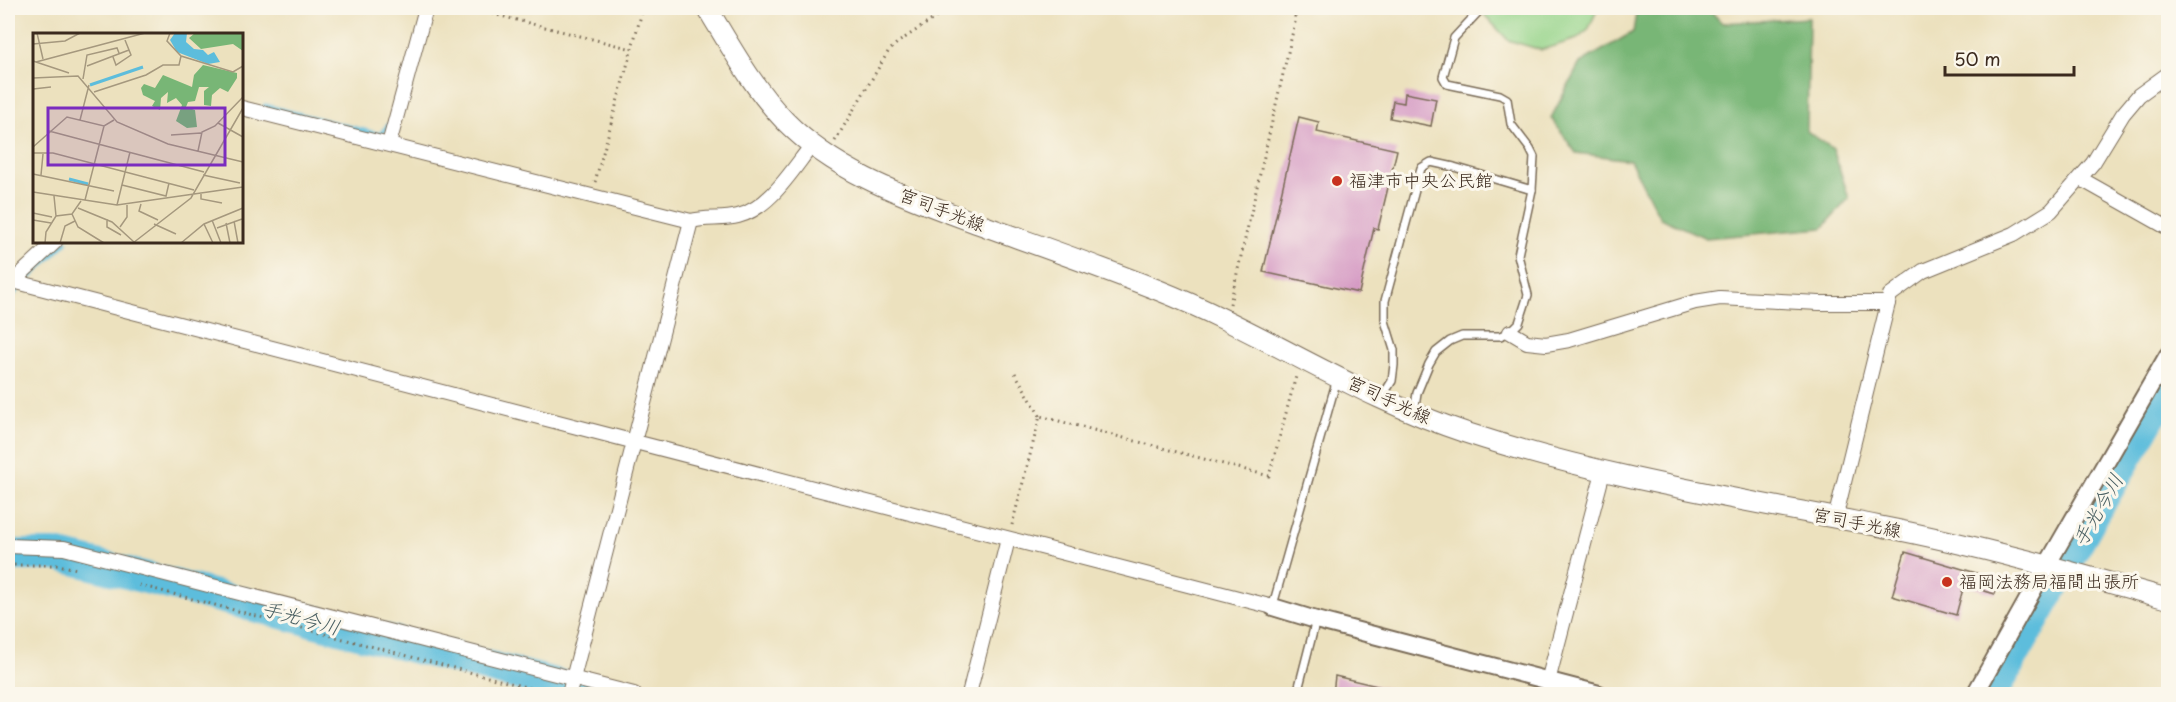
<svg xmlns="http://www.w3.org/2000/svg" width="2176" height="702" font-family="'Playpen Sans','Klee One',sans-serif">
  <style>
    .green { fill: #96d48a; stroke: #687f54; stroke-width: 1.5 }
    .forest { fill: #78b676; stroke: #5a704a; stroke-width: 1.5 }
    .lines { fill: none; stroke-linecap: round; stroke-linejoin: round }
    .stream { stroke: #5dbddc; stroke-width: 5 }
    .river { stroke: #5dbddc; stroke-width: 32 }
    .building { fill: #d69bc4 }
    .service-casing { stroke: #796a56; stroke-width: 10 }
    .minor-casing { stroke: #796a56; stroke-width: 16 }
    .tertiary-casing { stroke: #796a56; stroke-width: 20 }
    .secondary-casing { stroke: #796a56; stroke-width: 22 }
    .path { stroke: #796a56; stroke-width: 3; stroke-dasharray: 1.5 4.5; stroke-linecap: butt }
    .service { stroke: #fff; stroke-width: 7 }
    .minor { stroke: #fff; stroke-width: 14 }
    .tertiary { stroke: #fff; stroke-width: 16 }
    .secondary { stroke: #fff; stroke-width: 20 }
    .poi-dot { fill: #c8321e; stroke: #fbf7ec; stroke-width: 2 }
    .labels { text-anchor: middle; stroke-width: 6; stroke-linejoin: round; paint-order: stroke }
    .poi-label { font-size: 18px; fill: #3b2a1e; stroke: #fbf7ec; text-anchor: start }
    .street-label { font-size: 18px; fill: #3b2a1e; stroke: #fbf7ec }
    .water-label { font-size: 20px; font-style: italic; fill: #475d60; stroke: #fbf7ec }
    .inset-river { fill: none; stroke: #5dbddc; stroke-width: 3 }
    .inset-road { fill: none; stroke: #a5987e; stroke-width: 1.5 }
    .view { fill: #7b2cbf; fill-opacity: 0.15; stroke: #7b2cbf; stroke-width: 3 }
    .inset-edge { fill: none; stroke: #3b2a1e; stroke-width: 3 }
  </style>
  <rect width="100%" height="100%" fill="#fbf7ec"/>
  <filter id="ink" filterUnits="userSpaceOnUse"><feTurbulence type="fractalNoise" baseFrequency=".0167" numOctaves="2"/><feDisplacementMap in="SourceGraphic" scale="12" xChannelSelector="R" yChannelSelector="G"/><feConvolveMatrix kernelMatrix="1 2 1 2 8 2 1 2 1" color-interpolation-filters="sRGB"/></filter>
  <filter id="wash" filterUnits="userSpaceOnUse"><feTurbulence type="fractalNoise" baseFrequency=".008" numOctaves="4" result="noise"/><feDisplacementMap in="SourceGraphic" scale="24" xChannelSelector="R" yChannelSelector="G"/><feGaussianBlur stdDeviation="1.35" result="paint"/><feColorMatrix in="noise" values="0 0 0 0 0 0 0 0 0 0 0 0 0 0 0 0 0 1.4 0 .05"/><feComposite in="paint" operator="in"/></filter>
  <g filter="url(#wash)">
    <rect width="100%" height="100%" fill="#ece1be"/>
    <!-- green -->
    <path class="green" d="M1478 8H1598L1588 30 1577 39 1541 50 1508 40Z"/>
    <!-- forest -->
    <path class="forest" d="M1637 8H1708L1722 23 1809 18 1807 131 1833 149 1849 198 1823 228 1706 238 1660 218 1630 160 1576 153 1551 118 1580 63 1633 32Z"/>
    <g class="lines">
      <!-- stream -->
      <g class="stream">
        <path d="M265 106 380 135 389 125"/>
        <path d="M30 277 66 242"/>
        <path d="M8 300 16 291"/>
      </g>
      <!-- river -->
      <g class="river">
        <path d="M8 555H55L77 560 593 694"/>
        <path d="M1992 694 2090 520 2168 387"/>
      </g>
    </g>
    <g id="blocks">
      <!-- building -->
      <g class="building">
        <path d="M1405 93 1436 99 1431 126 1390 118 1393 101 1404 103Z"/>
        <path d="M1299 117 1319 122 1317 132 1397 150 1378 229 1374 228 1359 293 1263 272Z"/>
        <path d="M1905 552 2000 580 1995 594 1964 585 1956 615 1892 596Z"/>
        <path d="M1335 676 1390 689 1389 694H1333Z"/>
      </g>
    </g>
  </g>
  <g filter="url(#ink)">
    <use href="#blocks" fill-opacity="0" stroke="#796a56" stroke-width="1.5"/>
    <g class="lines">
      <!-- service casing -->
      <g class="service-casing">
        <g id="service">
          <path d="M1382 397 1392 381 1394 365V350L1385 321V301L1421 168 1431 162 1454 167 1532 190"/>
          <path d="M1414 412 1417 393 1429 364 1436 352 1450 341 1462 336H1500L1510 332 1519 323 1528 295 1518 255 1532 190 1534 157 1530 149 1511 124 1507 99 1500 95 1447 84 1443 77 1454 38 1480 10"/>
          <path d="M1273 605 1337 379"/>
          <path d="M1297 694 1316 620"/>
          <path d="M1544 694 1548 681"/>
        </g>
      </g>
      <!-- minor casing -->
      <g class="minor-casing">
        <g id="minor">
          <path d="M242 108 691 221C706 217 723 220 738 216 770 208 792 170 812 145"/>
          <path d="M389 144 426 8"/>
          <path d="M2081 179 2168 228"/>
          <path d="M13 281 1273 607"/>
          <path d="M9 285 55 242"/>
          <path d="M1510 332 1527 342 1546 344 1569 340 1695 302 1720 298 1819 303H1888"/>
          <path d="M1835 519 1890 295 1923 271 2014 234 2051 211 2093 163 2123 114 2139 95 2168 74"/>
          <path d="M8 546 64 548 634 694"/>
          <path d="M1548 681 1603 472"/>
          <path d="M569 694 691 221"/>
          <path d="M969 694 1008 539"/>
        </g>
      </g>
      <!-- tertiary casing -->
      <g class="tertiary-casing">
        <g id="tertiary">
          <path d="M1273 607 1316 620 1599 694"/>
          <path d="M1975 694 2047 565 2168 355"/>
        </g>
      </g>
      <!-- secondary casing -->
      <g class="secondary-casing">
        <path id="secondary" d="M707 8C731 47 753 88 785 121 837 174 907 197 976 223 1037 245 1098 266 1158 290 1264 332 1359 398 1467 433 1601 477 1740 499 1878 526 1976 545 2072 572 2168 599"/>
      </g>
      <!-- path -->
      <g class="path">
        <path d="M469 8 632 49"/>
        <path d="M835 141 888 52 897 43 950 8"/>
        <path d="M595 182 643 8"/>
        <path d="M1230 304 1295 22V13L1291 8"/>
        <path d="M1015 373 1040 416"/>
        <path d="M1012 525 1040 416 1269 476 1296 376"/>
        <path d="M8 565H58L77 569"/>
        <path d="M139 585 552 694"/>
      </g>
      <!-- service -->
      <use href="#service" class="service"/>
      <!-- minor -->
      <use href="#minor" class="minor"/>
      <!-- tertiary -->
      <use href="#tertiary" class="tertiary"/>
      <!-- secondary -->
      <use href="#secondary" class="secondary"/>
    </g>
  </g>
  <!-- markers -->
  <g class="poi-dot">
    <circle cx="1337" cy="181" r="6"/>
    <circle cx="1947" cy="582" r="6"/>
  </g>
  <g class="labels">
    <!-- poi labels -->
    <g class="poi-label">
      <text x="1349" y="187">福津市中央公民館</text>
      <text x="1959" y="588">福岡法務局福間出張所</text>
    </g>
    <!-- street labels -->
    <g class="street-label">
      <text transform="translate(942 210) rotate(21)" y="6">宮司手光線</text>
      <text transform="translate(1389 400) rotate(25)" y="6">宮司手光線</text>
      <text transform="translate(1857 523) rotate(11)" y="6">宮司手光線</text>
    </g>
    <!-- water labels -->
    <g class="water-label">
      <text transform="translate(2098 510) rotate(-60)" y="7">手光今川</text>
      <text transform="translate(301 618) rotate(15)" y="7">手光今川</text>
    </g>
  </g>
  <!-- overview -->
  <g transform="translate(33 33)">
    <rect width="210" height="210" fill="#ece1be"/>
    <path d="M162 0H210V18L200 11 168 16 156 5ZM170 32 204 40V45L195 59 187 55 179 62 178 73 171 72V58L176 54H166L162 68 155 69 153 74 162 77 164 94 154 95 143 88 149 72 143 65 134 70 135 59 128 65 127 77 119 73 122 68 110 62 108 55 111 51 122 55 130 42 159 54 161 42Z" fill="#78b676"/>
    <path d="M142 0H154L153 9 161 16 170 17 175 22 181 19 187 29 175 31 144 19 137 7Z" fill="#5dbddc"/>
    <path class="inset-river" d="M57 52 110 34M36 146 55 151"/>
    <path class="inset-road" d="M4 0 10 26M137 0 134 8 148 23 200 39 210 33M0 11 32 8 47 0M80 24 83 32 98 22 92 7M0 28 36 40M3 29 112 0M54 33 96 17M0 45 45 43 84 89 135 111 210 129M50 46 54 22 84 15 86 20M0 56 18 54M61 59 113 42 130 32H146L148 23M47 87 56 52M185 90 210 104M16 98 171 139M138 102 168 100M0 114 34 84 71 93 81 87M165 118 169 99 182 93 210 64M0 120H20L161 157M0 141 81 158M8 142 10 121M170 142 207 150M89 152 133 163 136 150M0 159 84 172 210 154M168 161V166L189 170M21 163 23 183M52 167 71 93M108 171 106 178 125 187M84 172 97 119M45 175 79 189 101 209M0 180 19 184M39 181 45 194 71 210M74 186V194L88 202M0 187 18 190M179 187 188 210M201 188 205 210M193 190 197 210M121 191 143 201M171 191 180 210M87 194 94 184V172M184 195 209 186M12 210 13 199 23 183 39 181 48 168M27 210 32 193 42 188M100 210 158 165 210 75M148 210 171 191 210 175"/>
    <path class="view" d="M15 75H192V132H15Z"/>
    <rect width="210" height="210" class="inset-edge"/>
  </g>
  <!-- margin -->
  <rect width="2176" height="702" fill="none" stroke="#fbf7ec" stroke-width="30"/>
  <!-- scale -->
  <path d="M1945 66v9h129v-9" fill="none" stroke="#3b2a1e" stroke-width="3"/>
  <text x="1954" y="66" font-size="18" fill="#3b2a1e" stroke="#fbf7ec" stroke-width="4.5" paint-order="stroke">50 m</text>
</svg>
